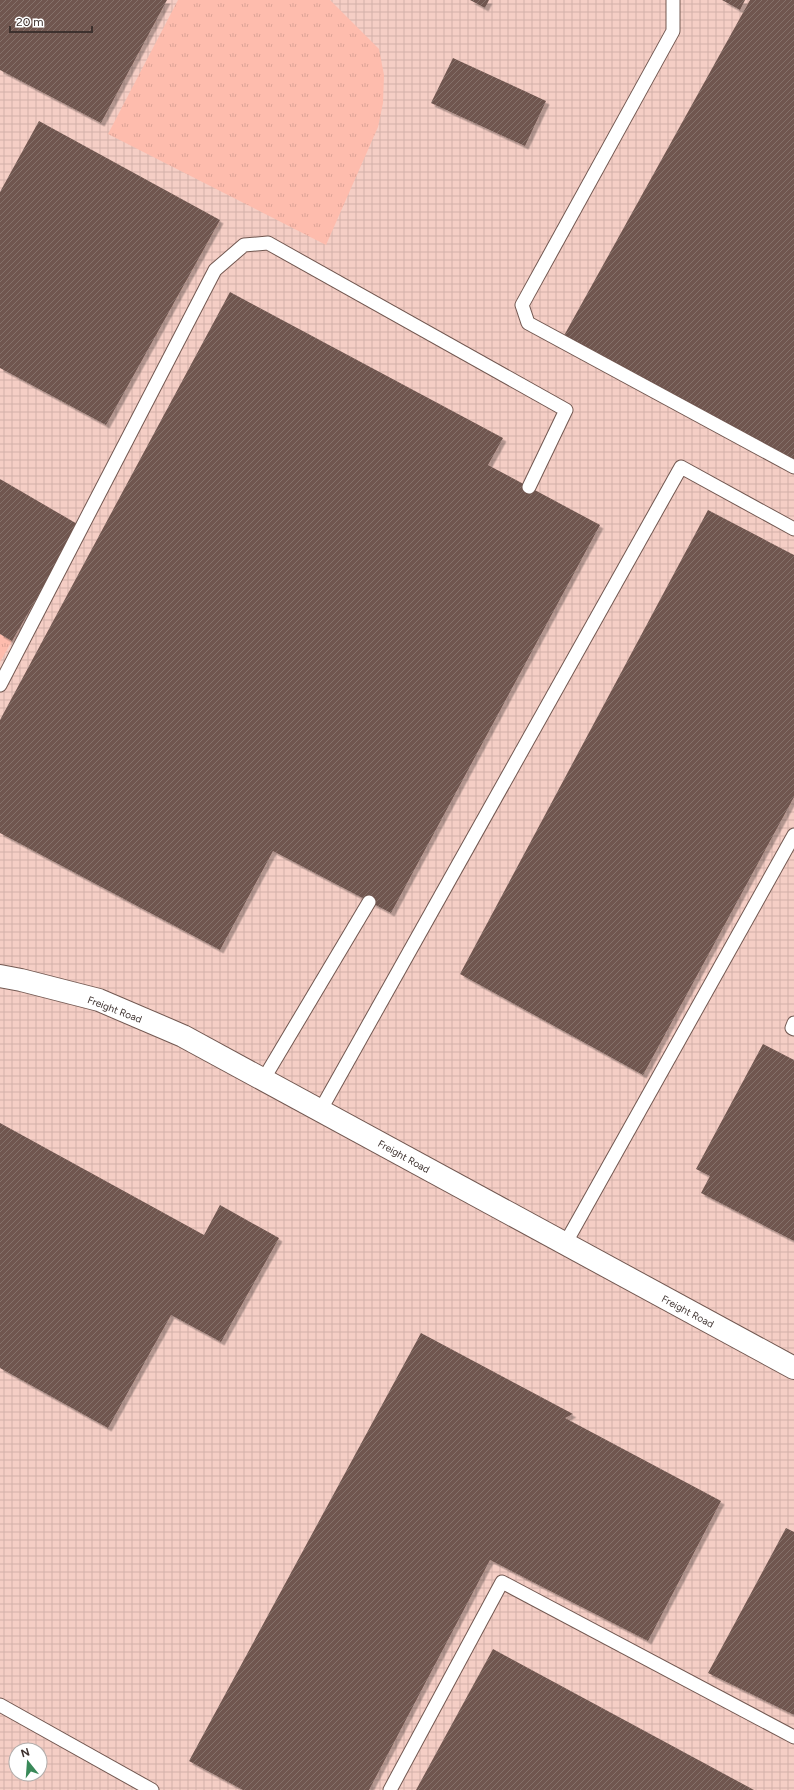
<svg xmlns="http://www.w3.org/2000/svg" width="794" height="1790" font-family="Figtree,sans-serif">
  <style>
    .industrial { fill: url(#industrial-grid); fill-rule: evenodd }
    .grass { fill: url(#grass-tufts) }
    .building { fill: url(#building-hatch); filter: url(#shadow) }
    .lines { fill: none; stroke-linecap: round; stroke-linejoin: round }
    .service-casing { stroke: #725851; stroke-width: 15 }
    .minor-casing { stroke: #725851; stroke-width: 24 }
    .service { stroke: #fff; stroke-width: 13 }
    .minor { stroke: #fff; stroke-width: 22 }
    .labels { text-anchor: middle; stroke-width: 4; stroke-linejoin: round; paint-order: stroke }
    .street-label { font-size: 10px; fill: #3d312e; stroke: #fff }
  </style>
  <defs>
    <pattern id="industrial-grid" width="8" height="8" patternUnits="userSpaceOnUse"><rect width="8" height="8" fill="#f5cec5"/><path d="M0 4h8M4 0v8" fill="none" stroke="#d3b1aa"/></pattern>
    <pattern id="grass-tufts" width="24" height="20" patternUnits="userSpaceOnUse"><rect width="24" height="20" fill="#febcad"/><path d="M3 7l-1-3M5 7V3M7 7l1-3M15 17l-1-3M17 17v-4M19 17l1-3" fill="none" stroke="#dba295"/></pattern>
    <pattern id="building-hatch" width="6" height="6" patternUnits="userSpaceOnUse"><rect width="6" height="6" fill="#70564f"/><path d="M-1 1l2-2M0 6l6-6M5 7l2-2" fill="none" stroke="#85716b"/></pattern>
    <filter id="shadow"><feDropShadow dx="3.5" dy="3.5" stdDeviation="0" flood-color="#0004"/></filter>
  </defs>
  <rect width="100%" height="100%" fill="#fcdcd5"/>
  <!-- industrial -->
  <path class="industrial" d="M0 0H794V1790H0ZM16 1750H40V1774H16Z"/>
  <!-- grass -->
  <g class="grass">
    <path d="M178 0H330L379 49 384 75 383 103 378 127 326 245 108 134Z"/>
    <path d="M0 634 12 641 0 662Z"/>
  </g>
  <!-- building -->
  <g class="building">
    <path d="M0 0H167L101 123 0 70Z"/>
    <path d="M470 0H489L485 8Z"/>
    <path d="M722 0H745L740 10Z"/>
    <path d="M750 0H794V469L561 341Z"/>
    <path d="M453 58 546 101 525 146 431 103Z"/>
    <path d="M39 121 220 220 106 425 0 368V192Z"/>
    <path d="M230 292 503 438 488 465 600 525 391 913 273 851 220 950 0 833V720Z"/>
    <path d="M0 479 79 525 12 641 0 634Z"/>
    <path d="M708 510 794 555V797L643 1075 460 974Z"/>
    <path d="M763 1044 794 1060V1241L701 1193 710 1176 696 1169Z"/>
    <path d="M0 1123 204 1235 220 1205 279 1238 221 1342 171 1315 108 1428 0 1368Z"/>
    <path d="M421 1333 573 1414 565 1418 721 1501 648 1641 490 1560 369 1790H243L189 1761Z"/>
    <path d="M786 1528 794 1532V1715L708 1673Z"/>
    <path d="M493 1649 754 1790H416Z"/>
  </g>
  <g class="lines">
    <!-- service casing -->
    <g class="service-casing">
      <g id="service">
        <path d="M673 0V31L522 305 528 323 794 467"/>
        <path d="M0 685 215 270 244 245 268 243 566 410 529 487"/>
        <path d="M794 1023 792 1028 794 1029"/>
        <path d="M263 1080 369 902"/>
        <path d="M320 1111 681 467 794 529"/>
        <path d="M565 1244 794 835"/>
        <path d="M0 1705 152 1790"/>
        <path d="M390 1790 502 1582 794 1737"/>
      </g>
    </g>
    <!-- minor casing -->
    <g class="minor-casing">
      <path id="minor" d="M0 976 21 980 99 1000 183 1036 794 1368"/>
    </g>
    <!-- service -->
    <use href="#service" class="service"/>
    <!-- minor -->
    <use href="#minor" class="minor"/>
  </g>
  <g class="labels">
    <!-- street labels -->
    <g class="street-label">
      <text transform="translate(115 1009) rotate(21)" y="4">Freight Road</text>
      <text transform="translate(404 1156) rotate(29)" y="4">Freight Road</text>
      <text transform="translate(688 1311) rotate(28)" y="4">Freight Road</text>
    </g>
  </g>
  <!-- north arrow -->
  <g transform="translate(28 1762) rotate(343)"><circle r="19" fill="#ffffff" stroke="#b1adab"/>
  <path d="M0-3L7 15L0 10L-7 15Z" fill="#398959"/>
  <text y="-6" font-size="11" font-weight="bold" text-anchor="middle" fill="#3d312e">N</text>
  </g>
  <!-- scale -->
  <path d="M10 26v6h82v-6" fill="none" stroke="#3d312e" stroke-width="2"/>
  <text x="16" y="26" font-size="12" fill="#3d312e" stroke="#ffffff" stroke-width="3" paint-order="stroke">20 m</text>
</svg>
